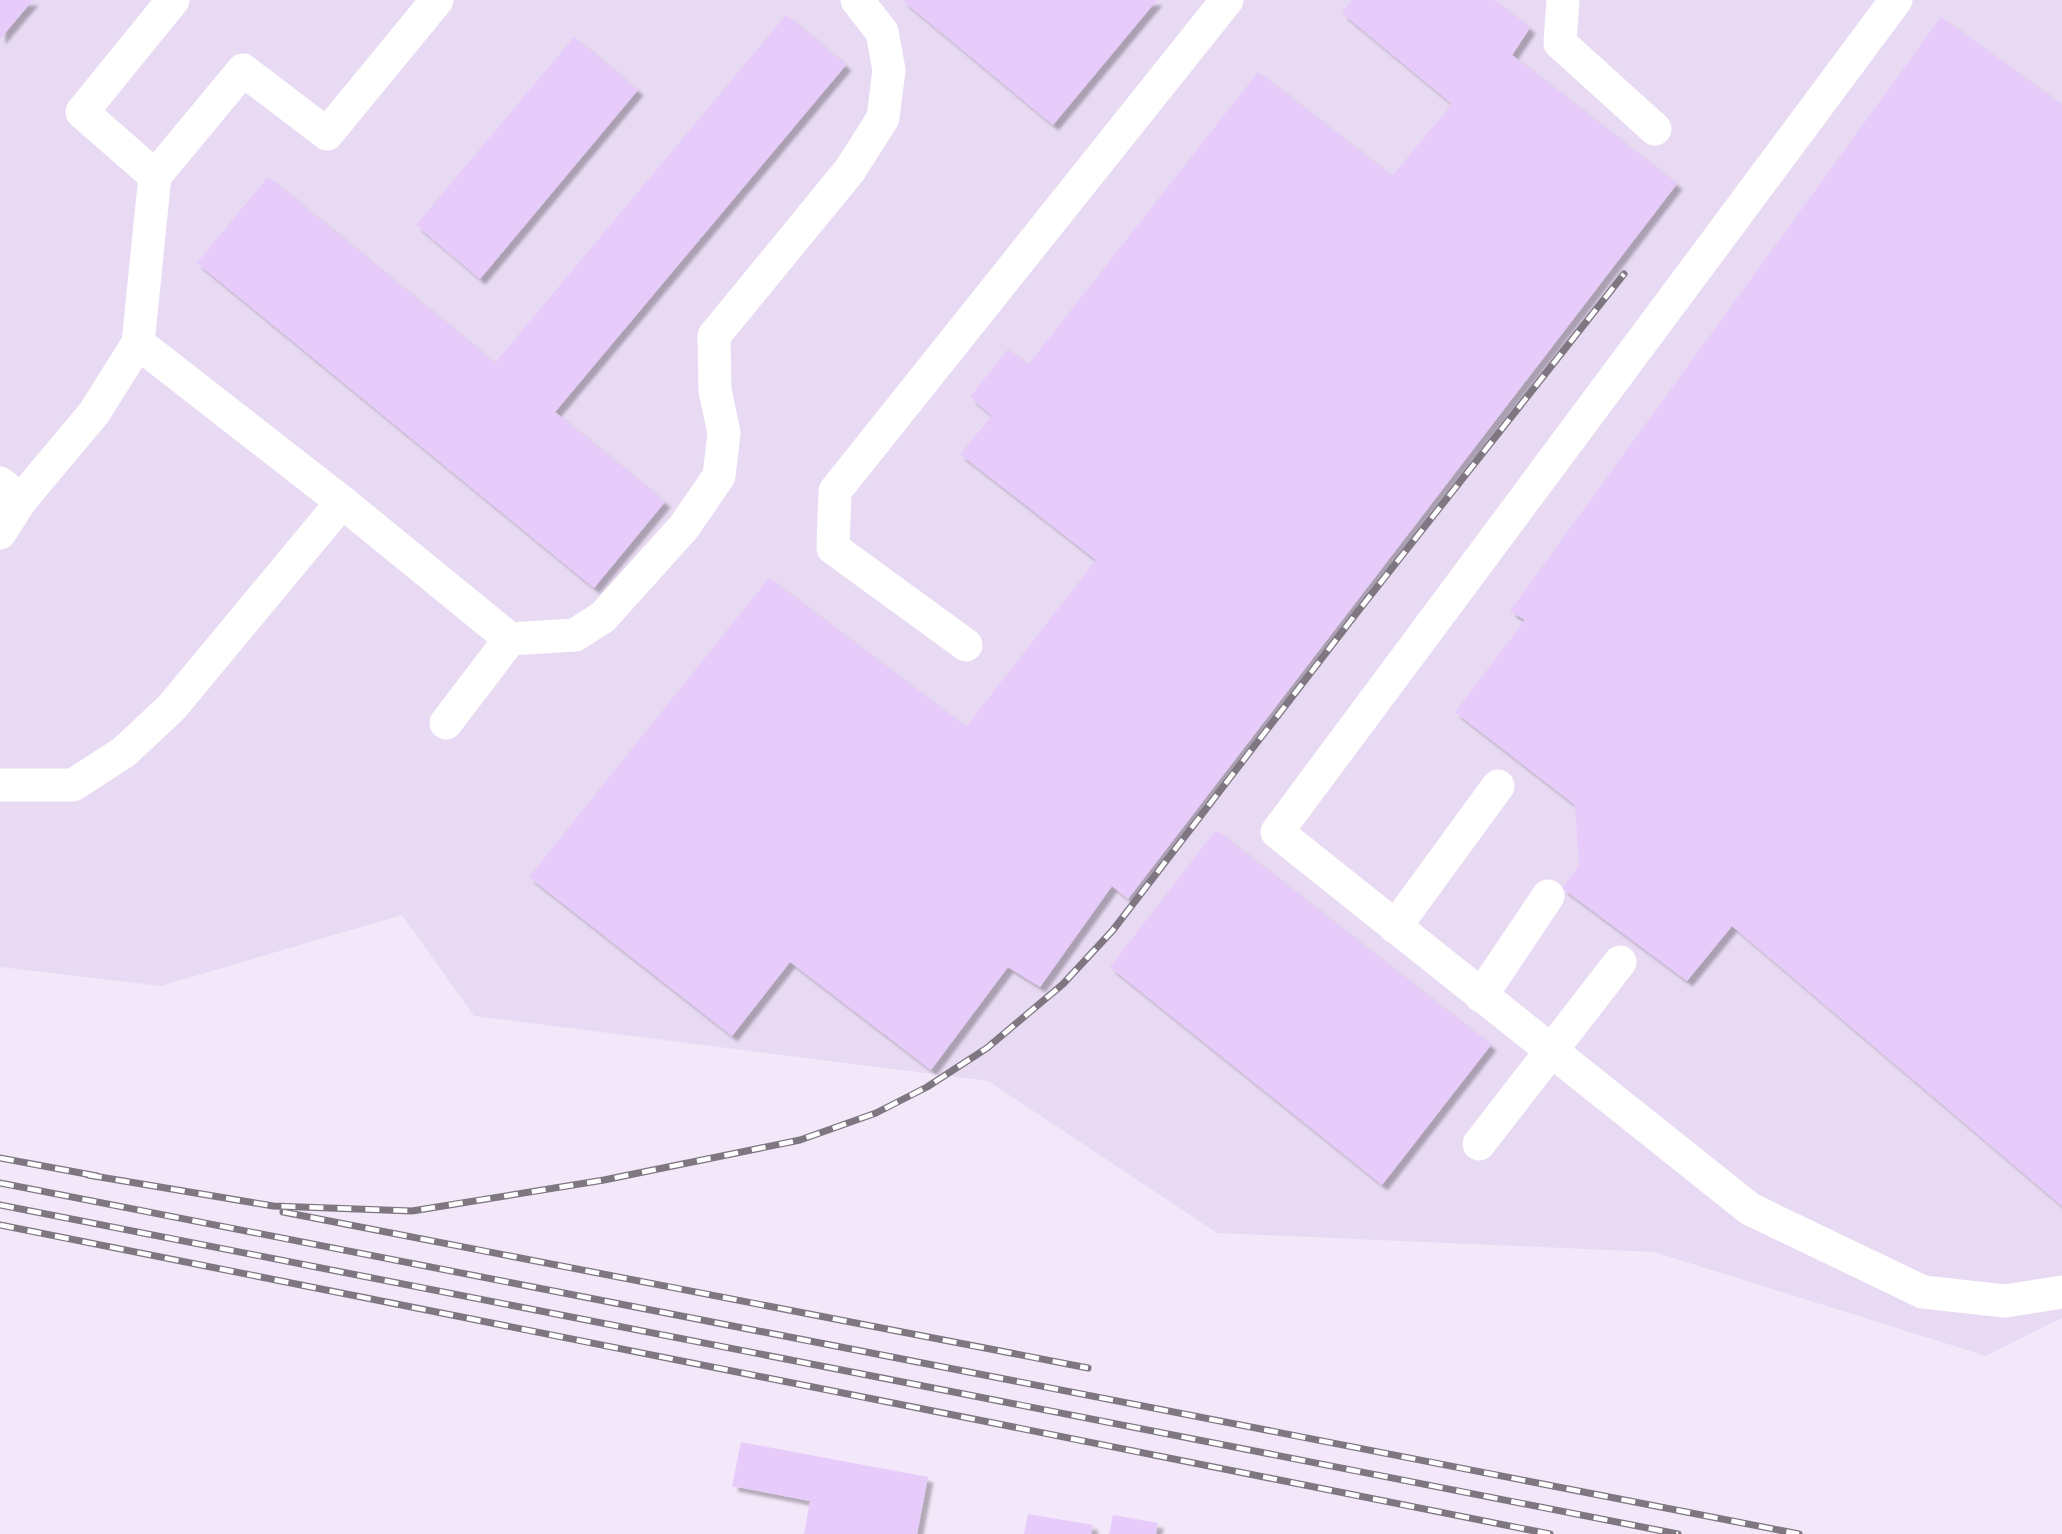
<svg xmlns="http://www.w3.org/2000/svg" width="2062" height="1534" font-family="Raleway,sans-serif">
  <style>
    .built { fill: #e8daf3 }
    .building { fill: #e7cbfa; filter: url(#shadow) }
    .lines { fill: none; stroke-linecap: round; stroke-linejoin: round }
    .minor { stroke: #fff; stroke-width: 33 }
    .rail-casing { stroke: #7e7782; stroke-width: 7 }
    .rail { stroke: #fff; stroke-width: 4.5; stroke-dasharray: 14; stroke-linecap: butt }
  </style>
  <defs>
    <filter id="shadow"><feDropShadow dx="5.5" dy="5.5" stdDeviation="1.5" flood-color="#0004"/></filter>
  </defs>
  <rect width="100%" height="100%" fill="#f3e8fa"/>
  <!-- built -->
  <path class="built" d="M0 0H2062V1318L1986 1356 1654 1252 1217 1233 988 1081 474 1016 402 915 161 986 0 967Z"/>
  <!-- building -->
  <g class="building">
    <path d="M0 0H33L0 39Z"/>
    <path d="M902 0H1157L1053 125Z"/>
    <path d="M1352 0H1494L1530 28 1512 55 1677 184 1128 899 1112 886 1040 987 1008 967 931 1070 790 962 732 1036 529 877 769 578 966 727 1096 560 960 454 992 416 970 397 1008 349 1028 365 1258 72 1392 176 1452 104 1342 13Z"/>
    <path d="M786 15 846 65 555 412 665 502 594 588 197 263 268 177 495 363Z"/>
    <path d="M1941 17 2062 105V1206L1732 926 1687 981 1562 888 1579 866 1575 805 1455 712 1525 620 1510 611Z"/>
    <path d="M574 37 638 90 480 279 416 225Z"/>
    <path d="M1216 830 1491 1045 1382 1185 1110 967Z"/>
    <path d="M741 1442 928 1477 917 1534H804L810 1501 732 1486Z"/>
    <path d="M1028 1514 1093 1525 1091 1534H1024Z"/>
    <path d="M1113 1515 1158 1523 1156 1534H1109Z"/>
  </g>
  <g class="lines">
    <!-- minor -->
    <g class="minor">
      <path d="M173 0 82 112 155 176 138 343 342 502"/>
      <path d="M1563 0 1560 43 1655 129"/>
      <path d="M1896 0 1277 832 1750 1209 1923 1292 2005 1301 2062 1292"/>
      <path d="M155 176 243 70 327 134 437 0"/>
      <path d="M0 483 21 500 94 413 138 343"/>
      <path d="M0 533 21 500"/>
      <path d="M966 645 833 548 835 491 1227 0"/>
      <path d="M446 723 510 639 575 635 603 617 684 527 719 476 724 433 715 390 714 336 850 170 883 118 889 70 882 32 857 0"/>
      <path d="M0 785H73L124 752 172 707 342 502 510 639"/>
      <path d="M1395 927 1498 786"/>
      <path d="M1481 996 1548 896"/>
      <path d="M1479 1144 1620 962"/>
    </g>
    <!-- rail casing -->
    <g class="rail-casing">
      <g id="rail">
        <path d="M0 1158 97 1176"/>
        <path d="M88 1175 273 1206 412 1211 604 1180 800 1140 876 1113 927 1087 987 1048 1063 984 1113 930 1355 615 1624 274"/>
        <path d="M0 1183 1799 1534"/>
        <path d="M0 1205 1678 1534"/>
        <path d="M283 1212 1088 1368"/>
        <path d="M0 1225 1550 1534"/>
      </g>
    </g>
    <!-- rail -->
    <use href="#rail" class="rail"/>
  </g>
</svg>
